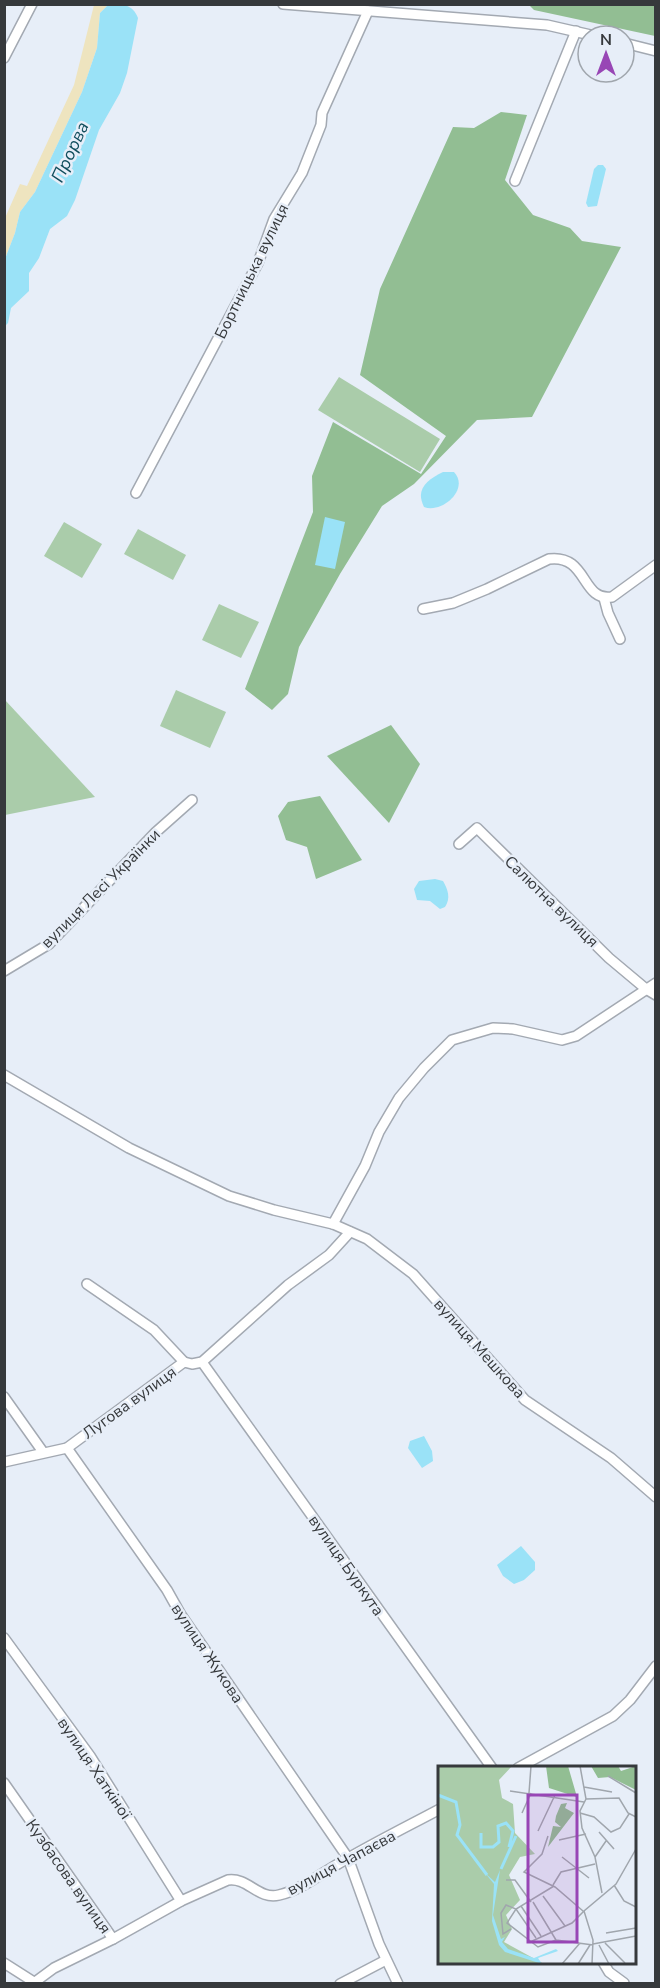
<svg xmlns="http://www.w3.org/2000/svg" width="660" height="1988" font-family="'Nunito Sans',sans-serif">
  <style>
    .green { fill: #aca }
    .forest { fill: #92be93 }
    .sand { fill: #eee4bf }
    .water { fill: #9ae2f7 }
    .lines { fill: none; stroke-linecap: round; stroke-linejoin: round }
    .street-casing { stroke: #a3a9b2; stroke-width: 12 }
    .street { stroke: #fff; stroke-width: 9 }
    .labels { text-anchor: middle; stroke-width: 5; stroke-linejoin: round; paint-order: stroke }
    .street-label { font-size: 16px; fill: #36393c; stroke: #e7eef8 }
    .water-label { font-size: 18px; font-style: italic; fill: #114e5d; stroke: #e7eef8 }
    .inset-river { fill: none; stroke: #9ae2f7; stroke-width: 3 }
    .inset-road { fill: none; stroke: #a0a6ad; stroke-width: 1.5 }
    .view { fill: #9846b5; fill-opacity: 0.15; stroke: #9846b5; stroke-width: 3 }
    .inset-edge { fill: none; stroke: #36393c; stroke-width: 3 }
  </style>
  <rect width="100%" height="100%" fill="#e7eef8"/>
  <!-- green -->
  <g class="green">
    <path d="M339 377 440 439 420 472 318 410Z"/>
    <path d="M64 522 102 544 82 578 44 556Z"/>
    <path d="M138 529 186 555 173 580 124 554Z"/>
    <path d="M219 604 259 622 241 658 202 640Z"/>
    <path d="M176 690 226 712 210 748 160 726Z"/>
    <path d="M4 700H5L95 797 5 815Z"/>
  </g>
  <!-- forest -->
  <g class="forest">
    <path d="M529 5H655V36L534 10Z"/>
    <path d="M501 112 527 115 505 180 533 215 570 228 582 241 621 247 532 417 477 420 414 484 382 506 340 574 299 647 288 694 272 710 245 689 313 512 312 476 333 422 421 474 446 436 360 375 380 289 453 127 474 128Z"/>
    <path d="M391 725 420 764 389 823 327 756Z"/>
    <path d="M320 796 362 860 316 879 307 847 286 840 278 816 288 802Z"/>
  </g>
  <!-- sand -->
  <path class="sand" d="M94 5H108L100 13 97 48 82 92 35 192 20 212 15 233 5 259V218L20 184 27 186 74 85Z"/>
  <!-- water -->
  <g class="water">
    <path d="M109 4C122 4 133 4 138 18L127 73 120 93 99 130 75 200 67 216 50 229 39 258 29 273V291L11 308 8 323 5 326V259L15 233 20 212 35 192 82 92 97 48 100 13Z"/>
    <path d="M598 165H603L606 169 597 206 588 207 586 203 594 169Z"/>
    <path d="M443 472H454C470 489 442 514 424 507 415 489 427 480 443 472Z"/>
    <path d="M325 517 345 522 335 569 315 565Z"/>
    <path d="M435 879 443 881C448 890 451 898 445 907L440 909 430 901 417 900 414 889 419 881Z"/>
    <path d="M424 1436 432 1451 433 1461 422 1468 408 1448 410 1441Z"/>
    <path d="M521 1546 535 1562V1570L524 1580 514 1584 503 1576 497 1565Z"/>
  </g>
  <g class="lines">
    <!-- street casing -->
    <g class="street-casing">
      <g id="street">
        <path d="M283 4 547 25 595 36"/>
        <path d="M624 43 656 51"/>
        <path d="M4 58 32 4"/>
        <path d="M515 181 576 31"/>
        <path d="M136 493 258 263 274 219 302 173 321 125 322 113 368 11"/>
        <path d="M604 598 608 613 620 639"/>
        <path d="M423 609 453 603 487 589 549 559C588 554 581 602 612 597L656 565"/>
        <path d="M459 844 477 828 609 958 646 989 656 995"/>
        <path d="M4 971 49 944 156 832 192 800"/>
        <path d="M4 1075 129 1148 229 1196 274 1210 333 1224 367 1239 413 1274 525 1400 611 1458 656 1497"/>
        <path d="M333 1224 365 1166 379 1132 399 1098 424 1068 452 1040 493 1028 513 1029 562 1040 576 1036 656 983"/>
        <path d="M87 1284 154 1330 184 1362"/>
        <path d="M202 1362 492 1768"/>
        <path d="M4 1397 43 1452"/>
        <path d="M67 1448 167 1590 181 1615 348 1858 379 1944 398 1984"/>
        <path d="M4 1462 67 1448 184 1362 192 1364 202 1362 288 1285 329 1255 350 1232"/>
        <path d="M4 1638 90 1756 181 1901"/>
        <path d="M518 1768 613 1716 630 1700 656 1666"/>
        <path d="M4 1783 113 1939"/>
        <path d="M603 1962 609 1972 624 1983"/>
        <path d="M4 1963 37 1984"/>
        <path d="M35 1982 54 1968 113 1939 181 1901 228 1880C248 1877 258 1900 279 1895 302 1890 324 1871 345 1860 376 1842 408 1826 440 1809"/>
        <path d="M340 1984 386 1960"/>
      </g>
    </g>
    <!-- street -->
    <use href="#street" class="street"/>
  </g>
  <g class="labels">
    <!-- street labels -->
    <g class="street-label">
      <text transform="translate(251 271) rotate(-64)" y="6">Бортницька вулиця</text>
      <text transform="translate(100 888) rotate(-45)" y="6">вулиця Лесі Українки</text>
      <text transform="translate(552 901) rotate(44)" y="6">Салютна вулиця</text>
      <text transform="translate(480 1348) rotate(48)" y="6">вулиця Мешкова</text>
      <text transform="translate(129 1402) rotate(-36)" y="6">Лугова вулиця</text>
      <text transform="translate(347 1565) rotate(55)" y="6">вулиця Буркута</text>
      <text transform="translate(208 1653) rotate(56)" y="6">вулиця Жукова</text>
      <text transform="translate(95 1768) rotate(56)" y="6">вулиця Хаткіної</text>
      <text transform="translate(341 1862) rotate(-28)" y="6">вулиця Чапаєва</text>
      <text transform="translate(69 1876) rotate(55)" y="6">Кузбасова вулиця</text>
    </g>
    <!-- water labels -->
    <g class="water-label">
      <text transform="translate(70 152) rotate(-65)" y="6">Прорва</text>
    </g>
  </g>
  <!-- overview -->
  <g transform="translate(438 1766)">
    <rect width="198" height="198" fill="#e7eef8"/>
    <path d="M0 0H74L61 14 64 32 75 38 77 67 97 88 82 91 71 109 82 134 68 149 74 163 66 176 106 198H0Z" fill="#aca"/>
    <path d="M108 0H130L139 31 111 22ZM153 0H180L183 5 198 0V24L172 11 160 12ZM129 37 127 42 136 47 110 81 115 60 123 61 117 56 118 50 123 38Z" fill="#92be93"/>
    <path d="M62 104 55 149 63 173 67 171 64 176 70 183 96 192 118 183 120 185 100 192 104 198 67 186 61 179 54 155 56 118 47 107 57 116Z" fill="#9ae2f7"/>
    <path class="inset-river" d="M0 29 18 36 22 59 19 69 49 109M43 67V81H55L61 76 60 60 68 57 75 65 71 81M63 103 78 70"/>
    <path class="inset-road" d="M142 0 148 33 142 45 144 62 157 91 164 127M170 10 198 27M146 21 174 26M72 25 146 36M91 27 93 0M148 33 181 32 190 47 198 51M84 47 93 27M142 47 156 51 173 66 182 62 191 48M100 65 117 29M161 66 176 83M110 70 104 88 86 106 117 121 145 145M121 74 148 68M124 91 151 112M157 91 168 75M68 114H77L93 136M115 119 123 106 157 98M176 119 186 135 198 141M116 120 78 143 69 157 100 181 118 174M105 130 127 160M95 136 118 174M83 140 103 170M73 163 65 168 63 147 68 139 78 143 98 172M168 167 198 162M118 174 155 179M92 176 134 157 146 145M167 177 187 197M155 178 198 170M161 179 171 198M124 198 142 177M140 198 152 179M154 198 155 174 146 145 178 118 198 83"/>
    <path class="view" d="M90 29H139V176H90Z"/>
    <rect width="198" height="198" class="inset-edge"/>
  </g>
  <!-- border -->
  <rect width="660" height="1988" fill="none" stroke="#36393c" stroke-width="12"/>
  <!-- north arrow -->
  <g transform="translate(606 54)"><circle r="28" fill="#e7eef8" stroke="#a0a6ad" stroke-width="1.5"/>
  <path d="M0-4.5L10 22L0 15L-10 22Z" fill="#9846b5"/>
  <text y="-9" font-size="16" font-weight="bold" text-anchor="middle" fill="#36393c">N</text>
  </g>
</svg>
